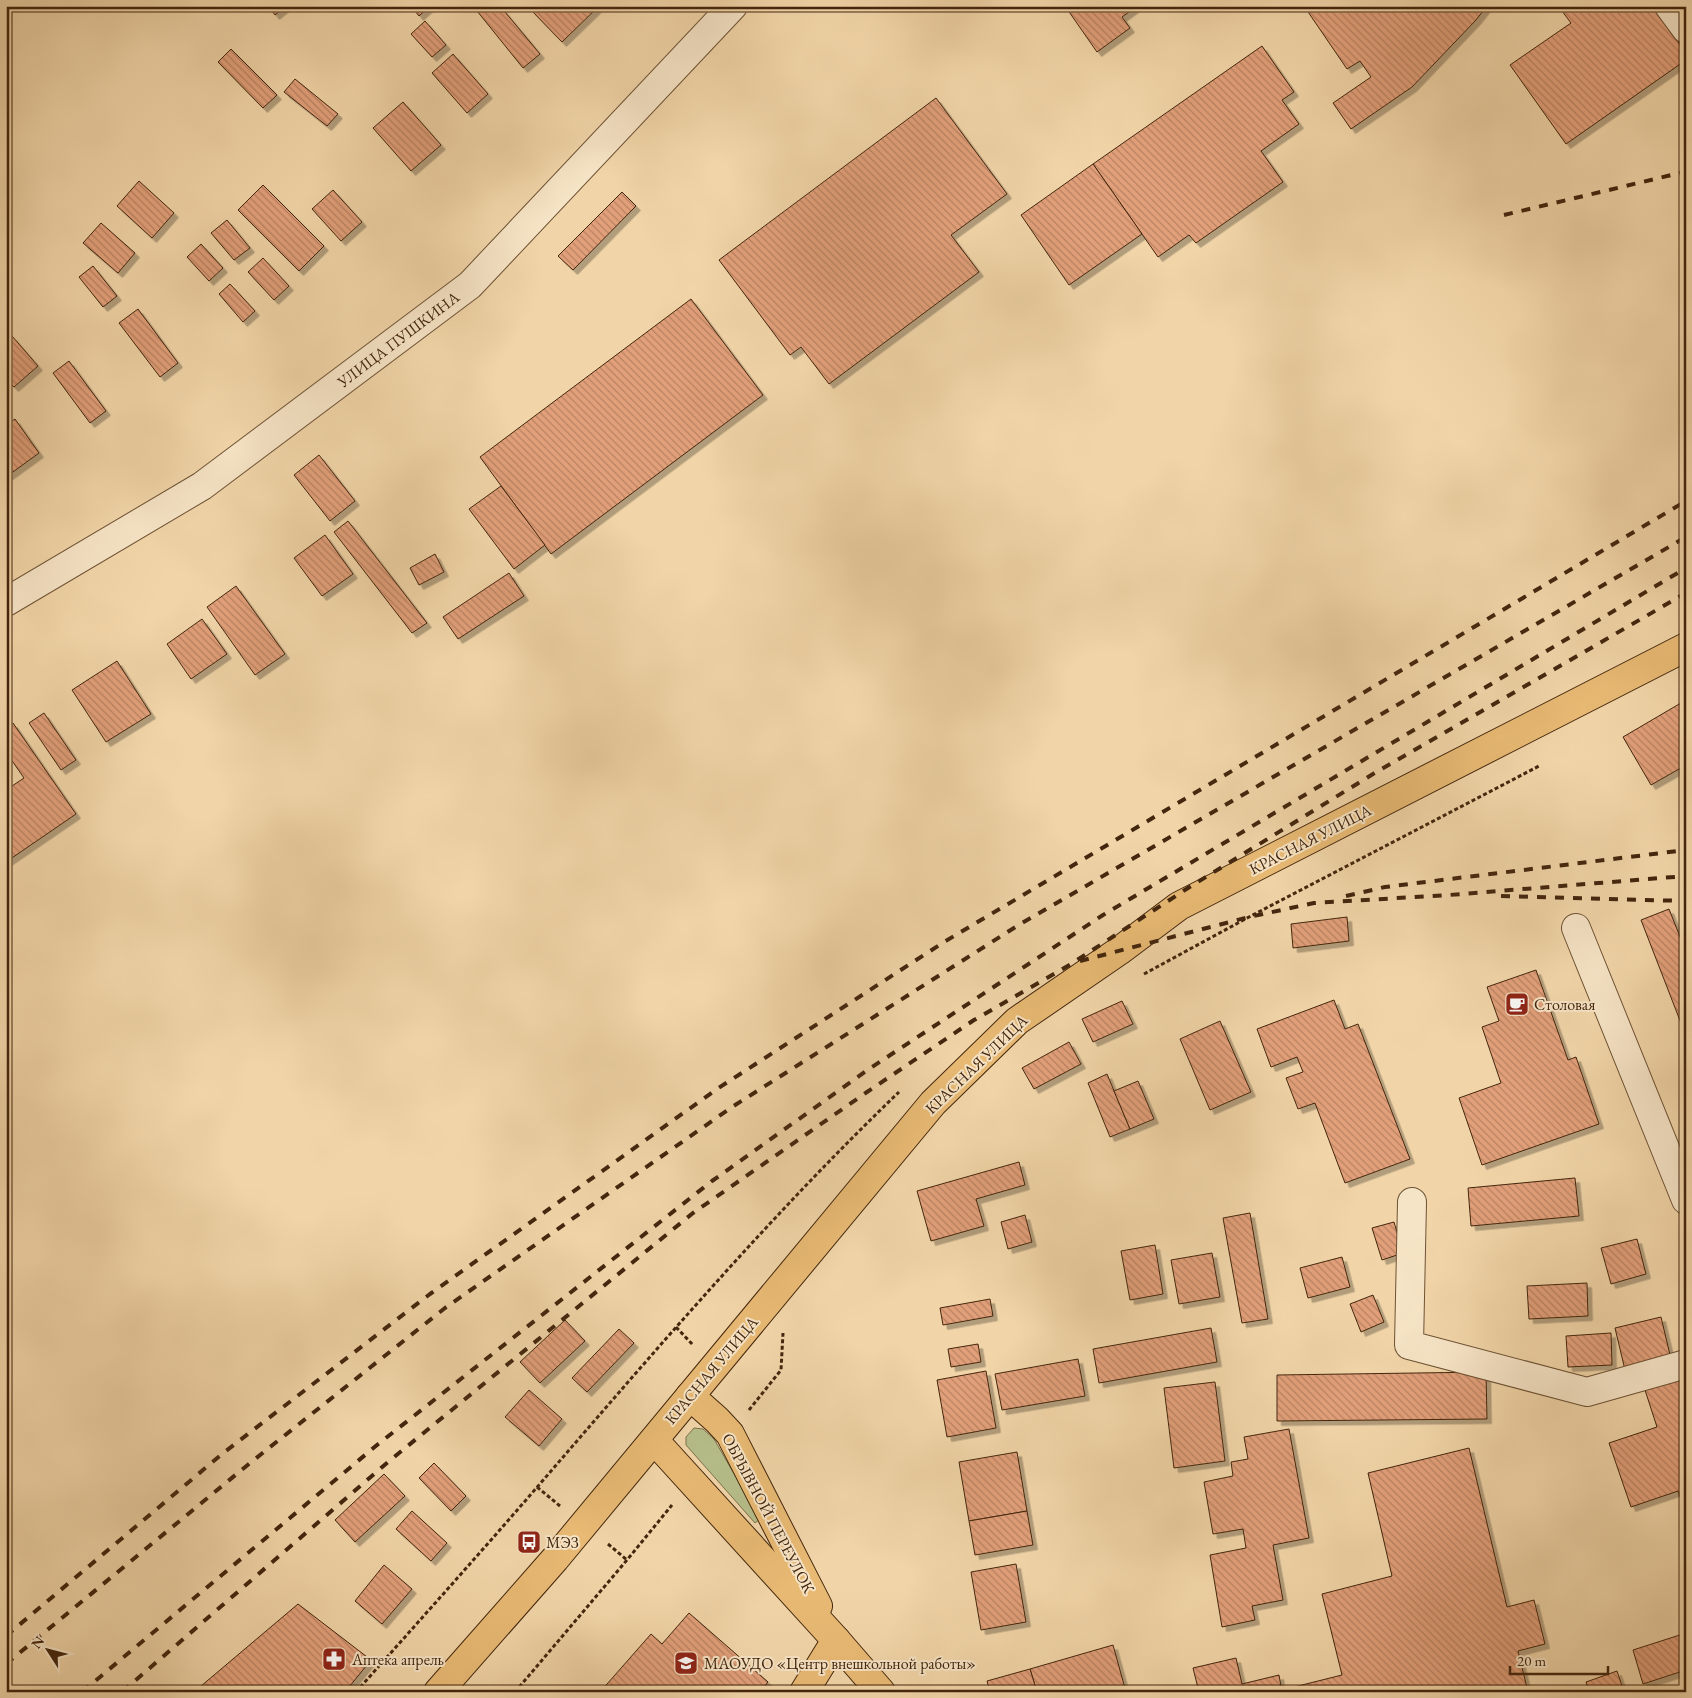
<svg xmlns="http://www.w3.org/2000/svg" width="1692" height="1698" font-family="'EB Garamond',serif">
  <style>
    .green { fill: #b6be8a; stroke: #7c724c }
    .building { fill: url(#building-back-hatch); stroke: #43260e; filter: url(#shadow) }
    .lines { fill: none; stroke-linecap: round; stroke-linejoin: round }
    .minor-casing { stroke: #6e5234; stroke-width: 30 }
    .major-casing { stroke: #43260e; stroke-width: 30 }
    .path { stroke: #43260e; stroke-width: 3; stroke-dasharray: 4 2.5; stroke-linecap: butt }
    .minor { stroke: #f6e4c6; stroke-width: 28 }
    .major { stroke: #e8ba74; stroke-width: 28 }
    .rail { stroke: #43260e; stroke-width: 4; stroke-dasharray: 9 9; stroke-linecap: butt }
    .labels { text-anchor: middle; stroke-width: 4; stroke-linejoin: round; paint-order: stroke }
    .street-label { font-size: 16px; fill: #43260e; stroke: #f6e4c6 }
    .poi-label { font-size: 16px; fill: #43260e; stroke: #f6e4c6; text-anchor: start }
  </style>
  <defs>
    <pattern id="building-back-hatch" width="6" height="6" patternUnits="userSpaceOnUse" patternTransform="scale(1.25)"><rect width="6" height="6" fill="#e2a07a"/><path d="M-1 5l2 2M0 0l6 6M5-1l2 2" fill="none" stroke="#b98262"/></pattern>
    <filter id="shadow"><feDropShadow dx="4.5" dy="4.5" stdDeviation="0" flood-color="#0004"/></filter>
  </defs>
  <rect width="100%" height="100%" fill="#f1d5a8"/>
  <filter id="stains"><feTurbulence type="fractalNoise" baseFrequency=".004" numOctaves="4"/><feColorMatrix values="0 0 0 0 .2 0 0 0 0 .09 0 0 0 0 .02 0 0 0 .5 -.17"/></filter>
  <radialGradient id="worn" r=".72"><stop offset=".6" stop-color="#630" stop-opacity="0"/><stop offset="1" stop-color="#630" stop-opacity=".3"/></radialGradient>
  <!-- green -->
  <path class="green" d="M694 1428 703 1429 714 1439 760 1519 755 1523 686 1445V1437Z"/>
  <!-- building -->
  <g class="building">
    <path d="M268 6H286L275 15Z"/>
    <path d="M411 6H430L419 16Z"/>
    <path d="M473 6H500L540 54 523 68Z"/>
    <path d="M535 6H599L562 42 531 10Z"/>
    <path d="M1065 6H1137L1122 17 1130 28 1097 52Z"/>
    <path d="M1304 6H1487L1476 20 1412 87 1351 129 1333 103 1371 77 1360 61 1347 69Z"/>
    <path d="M1568 6H1653L1686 53V60L1566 144 1510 65 1571 23 1562 11Z"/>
    <path d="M425 21 446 45 432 57 411 34Z"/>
    <path d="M1262 46 1294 92 1282 100 1299 124 1261 151 1283 182 1196 243 1189 235 1158 257 1093 164Z"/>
    <path d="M231 49 277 95 263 108 218 62Z"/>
    <path d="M453 54 488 94 467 113 432 73Z"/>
    <path d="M295 79 338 114 327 126 284 92Z"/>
    <path d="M936 98 1007 194 951 235 979 272 829 384 801 347 790 355 719 260Z"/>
    <path d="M403 102 441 145 411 171 373 128Z"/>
    <path d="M1093 164 1142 234 1069 285 1021 215Z"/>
    <path d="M139 181 174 213 152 238 117 206Z"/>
    <path d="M263 185 324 246 299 271 238 210Z"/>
    <path d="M333 190 362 222 341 241 312 209Z"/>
    <path d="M622 192 636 206 573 270 558 256Z"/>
    <path d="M227 220 250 248 234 260 211 233Z"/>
    <path d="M101 223 135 253 118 273 83 243Z"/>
    <path d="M201 244 223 268 209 281 187 257Z"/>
    <path d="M263 258 289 286 274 300 248 272Z"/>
    <path d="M93 266 117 296 103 307 79 277Z"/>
    <path d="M230 284 255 311 243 322 219 294Z"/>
    <path d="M691 299 763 395 551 554 480 457Z"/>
    <path d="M138 309 178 363 160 377 119 323Z"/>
    <path d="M12 336 38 366 14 387 6 379V342Z"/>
    <path d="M69 361 106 411 90 423 53 373Z"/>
    <path d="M15 419 39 453 6 477V425Z"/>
    <path d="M319 455 355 501 330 521 294 475Z"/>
    <path d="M501 486 545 545 514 569 469 509Z"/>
    <path d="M348 521 427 623 412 633 334 532Z"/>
    <path d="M325 535 353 574 322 596 294 558Z"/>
    <path d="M435 554 444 572 419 585 410 568Z"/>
    <path d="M509 573 524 596 458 639 443 617Z"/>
    <path d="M236 586 285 654 255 675 207 607Z"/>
    <path d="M202 619 227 654 191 679 167 644Z"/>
    <path d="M117 661 151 714 106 742 72 690Z"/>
    <path d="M1686 700V765L1651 785 1623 737Z"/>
    <path d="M44 713 76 760 61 770 29 723Z"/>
    <path d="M13 723 76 814 6 862V790L24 778 6 752V727Z"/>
    <path d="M1669 909 1686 952V1036L1641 920Z"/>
    <path d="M1347 917 1349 941 1293 948 1291 924Z"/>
    <path d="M1536 970 1568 1060 1576 1057 1599 1124 1482 1165 1459 1098 1501 1083 1482 1027 1499 1021 1487 987Z"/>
    <path d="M1334 1000 1345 1029 1358 1024 1410 1159 1345 1183 1315 1103 1298 1109 1286 1078 1303 1072 1297 1057 1271 1067 1257 1029Z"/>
    <path d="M1122 1001 1133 1024 1093 1042 1082 1019Z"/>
    <path d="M1220 1021 1251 1092 1210 1110 1180 1039Z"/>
    <path d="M1069 1042 1081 1064 1034 1089 1022 1068Z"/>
    <path d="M1107 1074 1130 1129 1110 1137 1088 1083Z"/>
    <path d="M1138 1081 1154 1119 1130 1129 1114 1091Z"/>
    <path d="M1019 1162 1025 1185 976 1199 984 1226 931 1241 917 1191Z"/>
    <path d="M1575 1178 1579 1216 1471 1226 1468 1188Z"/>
    <path d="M1250 1213 1268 1319 1242 1323 1223 1218Z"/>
    <path d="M1025 1215 1032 1242 1008 1249 1001 1222Z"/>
    <path d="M1394 1222 1403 1253 1382 1260 1372 1228Z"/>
    <path d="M1637 1239 1646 1274 1611 1284 1601 1248Z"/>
    <path d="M1155 1245 1163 1294 1130 1300 1121 1251Z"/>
    <path d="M1212 1253 1220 1297 1179 1304 1171 1260Z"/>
    <path d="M1342 1257 1350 1287 1308 1298 1300 1268Z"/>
    <path d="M1587 1283 1588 1316 1529 1319 1527 1286Z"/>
    <path d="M1373 1295 1384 1322 1361 1332 1350 1304Z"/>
    <path d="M990 1299 993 1316 943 1325 940 1308Z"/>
    <path d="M1661 1317 1671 1359 1625 1370 1615 1328Z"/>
    <path d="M565 1320 585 1341 540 1383 520 1362Z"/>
    <path d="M1211 1328 1217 1362 1099 1383 1093 1349Z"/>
    <path d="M619 1329 634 1343 587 1392 572 1378Z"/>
    <path d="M1611 1333 1612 1365 1568 1367 1566 1336Z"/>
    <path d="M978 1344 981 1362 951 1367 948 1349Z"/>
    <path d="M1078 1359 1085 1396 1002 1410 995 1374Z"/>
    <path d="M986 1371 996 1428 947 1437 937 1380Z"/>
    <path d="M1486 1372 1487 1419 1277 1421V1375Z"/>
    <path d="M1679 1375 1686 1396V1513L1678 1491 1631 1507 1609 1443 1657 1427 1644 1387Z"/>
    <path d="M1215 1382 1225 1461 1174 1468 1164 1388Z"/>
    <path d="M529 1390 562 1419 539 1446 505 1417Z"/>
    <path d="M1289 1429 1309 1538 1273 1545 1283 1600 1252 1606 1255 1620 1222 1627 1210 1555 1246 1548 1243 1529 1213 1534 1204 1482 1233 1476 1231 1462 1248 1459 1244 1437Z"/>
    <path d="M1469 1448 1507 1607 1534 1600 1545 1644 1518 1651 1528 1692H1282V1690L1342 1675 1322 1594 1392 1576 1368 1473Z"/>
    <path d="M1017 1452 1027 1511 969 1521 959 1462Z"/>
    <path d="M434 1463 466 1496 451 1511 419 1478Z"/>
    <path d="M384 1474 405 1496 355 1542 335 1520Z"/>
    <path d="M412 1511 447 1543 431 1561 396 1529Z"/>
    <path d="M1027 1511 1033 1545 975 1555 969 1521Z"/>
    <path d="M1016 1564 1026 1622 981 1630 971 1572Z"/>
    <path d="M384 1565 412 1589 382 1624 355 1601Z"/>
    <path d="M298 1604 371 1660 345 1692H194Z"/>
    <path d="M689 1613 768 1682 760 1692H704L700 1688 697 1692H600L651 1634 662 1644Z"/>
    <path d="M1686 1633V1670L1643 1684 1633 1650Z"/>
    <path d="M1113 1645 1126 1692H1037L1030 1669Z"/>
    <path d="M1236 1658 1242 1684 1279 1675 1282 1692H1199L1193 1668Z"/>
    <path d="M1030 1669 1037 1692H990L987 1681Z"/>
    <path d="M1617 1671 1624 1692H1589L1586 1682Z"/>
  </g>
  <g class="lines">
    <!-- minor casing -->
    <g class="minor-casing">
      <g id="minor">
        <path d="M1669 6 1686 29"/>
        <path d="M6 602 202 486 470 285 733 6"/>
        <path d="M1576 928 1686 1200"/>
        <path d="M1412 1202 1409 1345 1587 1392 1686 1364"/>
      </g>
    </g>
    <!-- major casing -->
    <g class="major-casing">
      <g id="major">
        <path d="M690 1396 717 1420 730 1434 818 1606"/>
        <path d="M654 1440 836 1640 881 1692"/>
        <path d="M438 1692 555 1559 933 1103 1017 1021 1119 951 1179 906 1686 647"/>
        <path d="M804 1692 836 1640"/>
      </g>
    </g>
    <!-- path -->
    <g class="path">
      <path d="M1144 974 1249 917 1539 766"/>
      <path d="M676 1327 693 1345"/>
      <path d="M749 1410 781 1370 783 1333"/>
      <path d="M537 1487 560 1506"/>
      <path d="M608 1544 627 1560"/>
      <path d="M356 1692C419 1621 483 1550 545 1478 659 1346 773 1213 899 1092"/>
      <path d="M515 1692 627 1560 672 1505"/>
    </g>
    <!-- minor -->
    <use href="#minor" class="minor"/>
    <!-- major -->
    <use href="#major" class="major"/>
    <!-- rail -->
    <g class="rail">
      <path d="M1504 215 1680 173 1686 170"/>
      <path d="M1346 896 1385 887 1686 850"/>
      <path d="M1501 896 1686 901"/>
      <path d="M1080 961 1249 917 1314 903 1449 895 1686 876"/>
      <path d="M6 1636 222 1454 430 1294 717 1089 944 942 1686 501"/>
      <path d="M6 1664 250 1463 445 1308 732 1107 1017 926 1686 537"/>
      <path d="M82 1692 377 1445 712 1181 869 1069 1103 915 1686 568"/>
      <path d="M122 1692 388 1462 693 1213 867 1092 974 1020 1071 964 1188 888 1373 774 1686 593"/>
    </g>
  </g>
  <!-- icons -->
  <defs>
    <g id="cafe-square" transform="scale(1.25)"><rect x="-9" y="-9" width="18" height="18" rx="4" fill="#8f2418" stroke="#f6e4c6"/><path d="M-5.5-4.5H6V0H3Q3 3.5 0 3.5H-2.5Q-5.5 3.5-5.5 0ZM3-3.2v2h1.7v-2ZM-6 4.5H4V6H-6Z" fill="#fff"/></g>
    <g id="bus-square" transform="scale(1.25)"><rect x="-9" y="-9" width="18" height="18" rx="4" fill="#8f2418" stroke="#f6e4c6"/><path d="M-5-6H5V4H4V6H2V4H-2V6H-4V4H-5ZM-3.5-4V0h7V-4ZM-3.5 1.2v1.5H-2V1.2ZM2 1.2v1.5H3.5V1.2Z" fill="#fff"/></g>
    <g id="pharmacy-square" transform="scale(1.25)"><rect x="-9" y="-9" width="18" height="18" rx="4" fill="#8f2418" stroke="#f6e4c6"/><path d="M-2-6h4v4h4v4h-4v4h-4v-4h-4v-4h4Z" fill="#fff"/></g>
    <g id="school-square" transform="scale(1.25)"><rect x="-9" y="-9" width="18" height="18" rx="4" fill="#8f2418" stroke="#f6e4c6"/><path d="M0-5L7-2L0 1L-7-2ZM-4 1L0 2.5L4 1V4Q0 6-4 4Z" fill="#fff"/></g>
  </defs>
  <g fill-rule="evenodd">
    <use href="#cafe-square" x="1517" y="1004"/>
    <use href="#bus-square" x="529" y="1542"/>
    <use href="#pharmacy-square" x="334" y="1659"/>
    <use href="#school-square" x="686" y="1663"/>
  </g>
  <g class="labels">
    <!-- street labels -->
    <g class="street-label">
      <text transform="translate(398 339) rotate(-37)" y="6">УЛИЦА ПУШКИНА</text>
      <text transform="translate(1310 839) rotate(-27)" y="6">КРАСНАЯ УЛИЦА</text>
      <text transform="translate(976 1064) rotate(-44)" y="6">КРАСНАЯ УЛИЦА</text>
      <text transform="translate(711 1370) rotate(-50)" y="6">КРАСНАЯ УЛИЦА</text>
      <text transform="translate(769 1513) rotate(62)" y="6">ОБРЫВНОЙ ПЕРЕУЛОК</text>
    </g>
    <!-- poi labels -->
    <g class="poi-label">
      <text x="1534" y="1010">Столовая</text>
      <text x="546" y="1548">МЭЗ</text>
      <text x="352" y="1665">Аптека апрель</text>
      <text x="704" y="1669">МАОУДО «Центр внешкольной работы»</text>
    </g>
  </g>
  <!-- margin -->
  <rect width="1692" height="1698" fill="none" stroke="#f1d5a8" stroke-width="25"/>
  <rect x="8" y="8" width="1677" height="1683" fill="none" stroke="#43260e" stroke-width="2.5"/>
  <rect x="12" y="12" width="1667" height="1673" fill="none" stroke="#43260e"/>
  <!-- north arrow -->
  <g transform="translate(48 1650) rotate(306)" stroke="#f6e4c6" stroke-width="4" paint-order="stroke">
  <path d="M0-4L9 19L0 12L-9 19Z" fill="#43260e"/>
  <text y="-8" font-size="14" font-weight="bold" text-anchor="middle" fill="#43260e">N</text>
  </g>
  <!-- scale -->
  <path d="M1510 1666v8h98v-8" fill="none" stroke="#43260e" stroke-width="2.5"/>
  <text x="1517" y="1666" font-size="15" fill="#43260e" stroke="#f6e4c6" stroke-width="4" paint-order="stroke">20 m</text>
  <rect width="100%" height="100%" filter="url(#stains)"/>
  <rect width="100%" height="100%" fill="url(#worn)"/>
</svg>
